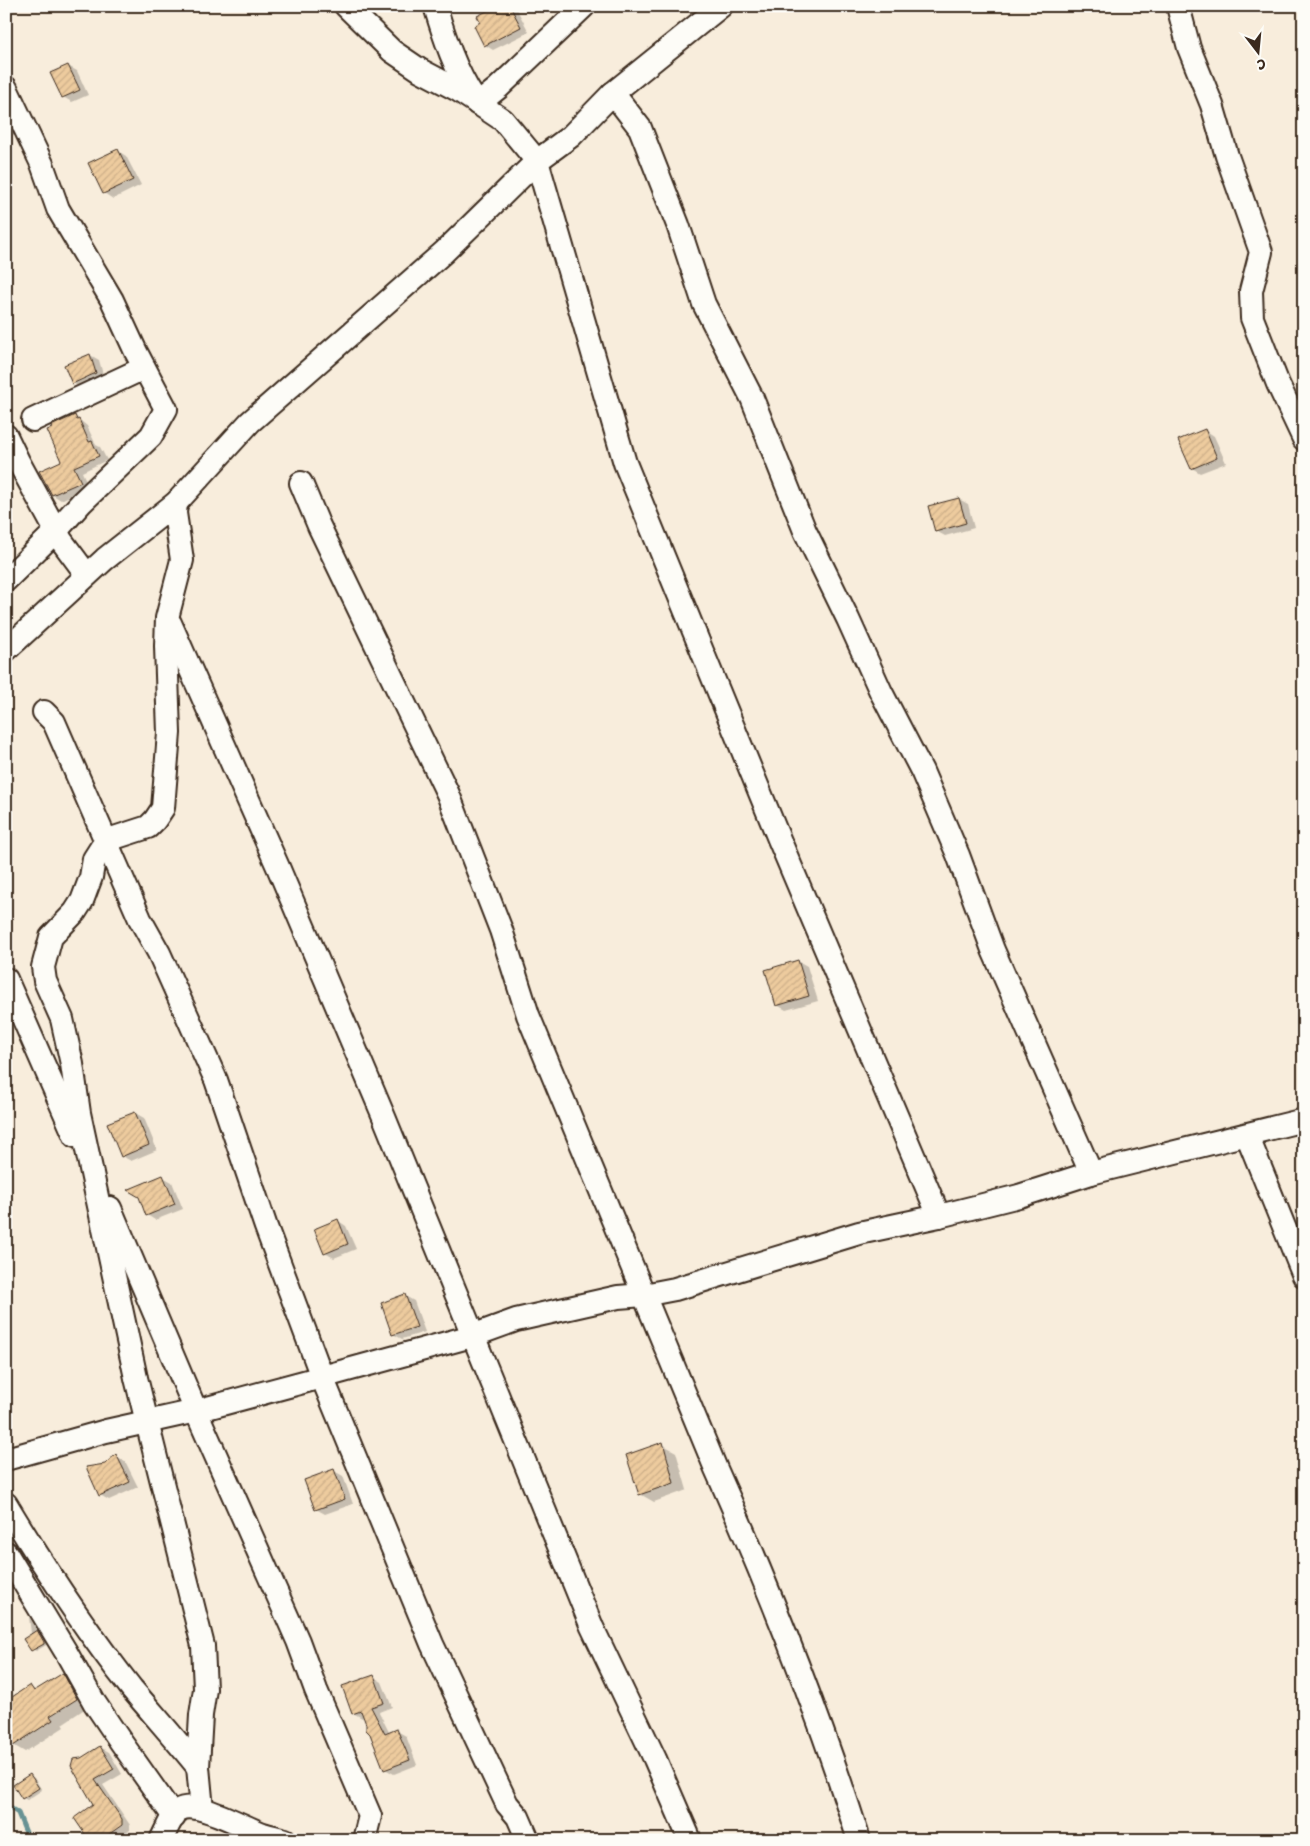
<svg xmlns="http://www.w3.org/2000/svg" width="1310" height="1846" font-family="'Shantell Sans',sans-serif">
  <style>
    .shadow { fill: #0003 }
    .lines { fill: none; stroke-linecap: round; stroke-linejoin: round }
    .stream { stroke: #689293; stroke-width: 5 }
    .building { fill: url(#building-hatch); stroke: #3b2a1e }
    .minor-casing { stroke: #3b2a1e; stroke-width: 26 }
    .minor { stroke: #fdfcf7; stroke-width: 22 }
  </style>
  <defs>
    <pattern id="building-hatch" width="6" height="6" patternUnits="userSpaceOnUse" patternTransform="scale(1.25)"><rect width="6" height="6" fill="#edcb9e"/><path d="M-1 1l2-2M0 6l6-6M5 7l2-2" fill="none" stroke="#ccae88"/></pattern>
  </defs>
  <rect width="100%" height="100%" fill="#f8eddc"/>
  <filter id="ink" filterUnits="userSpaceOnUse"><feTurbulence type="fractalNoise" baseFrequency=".02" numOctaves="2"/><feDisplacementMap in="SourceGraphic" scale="10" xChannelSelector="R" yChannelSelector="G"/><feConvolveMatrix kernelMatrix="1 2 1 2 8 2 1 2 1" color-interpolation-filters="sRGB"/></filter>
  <g filter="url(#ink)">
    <!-- shadow -->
    <g class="shadow">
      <path d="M500 6 516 8 529 32 493 50 485 45Z"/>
      <path d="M68 66 77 71 88 95 72 102 63 97Z"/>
      <path d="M118 151 126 156 141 185 113 199 104 193 90 164Z"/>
      <path d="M90 355 99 360 104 378 81 388 73 383Z"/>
      <path d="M75 416 87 426 96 445 100 447 107 460 82 472 89 487 61 500 53 495Z"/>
      <path d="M1205 430 1214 436 1226 463 1200 473 1192 468Z"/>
      <path d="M959 499 968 504 974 528 945 536 936 531Z"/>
      <path d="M798 961 807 966 818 1001 786 1010 777 1005 767 970Z"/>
      <path d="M135 1113 144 1118 157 1150 131 1161 122 1156Z"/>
      <path d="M163 1177 172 1182 183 1209 155 1220 147 1215Z"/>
      <path d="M337 1220 346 1226 356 1249 334 1258 325 1253Z"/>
      <path d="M405 1296 414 1301 425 1332 402 1339 393 1334Z"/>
      <path d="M662 1444 676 1452 687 1490 654 1502 640 1494Z"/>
      <path d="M116 1456 125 1461 138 1487 109 1500 100 1495 105 1465Z"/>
      <path d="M334 1471 343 1476 353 1504 325 1514 316 1509Z"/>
      <path d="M29 1617 48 1644 36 1651 33 1649Z"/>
      <path d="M6 1626 12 1635 6 1638Z"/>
      <path d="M63 1674 75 1681 89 1706 62 1724 64 1727 25 1752 13 1745 6 1734V1702L30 1687 37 1691Z"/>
      <path d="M374 1677 382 1682 392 1707 379 1712 390 1734 397 1731 406 1736 417 1765 394 1774 385 1769 364 1717 362 1718 353 1713Z"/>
      <path d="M100 1747 109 1752 122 1774 103 1785 130 1825V1830L117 1840H91L95 1804 81 1759Z"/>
      <path d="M30 1776 34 1778 42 1790 27 1800 23 1798Z"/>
      <path d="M7 1833 12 1840H6Z"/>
    </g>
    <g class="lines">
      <!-- stream -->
      <path class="stream" d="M6 1805 18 1813 29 1840"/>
    </g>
    <!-- building -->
    <g class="building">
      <path d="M497 6H510L521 27 484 46 474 26 480 22 477 16Z"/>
      <path d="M68 65 80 90 62 98 50 73Z"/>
      <path d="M118 149 133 180 103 194 88 163Z"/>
      <path d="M90 354 96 373 72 384 64 365Z"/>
      <path d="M75 415 77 420 79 419 89 442 92 441 99 456 74 467 81 482 52 495 39 471 61 461 47 430 52 428 51 426Z"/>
      <path d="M1205 429 1217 458 1191 469 1178 440Z"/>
      <path d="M959 498 966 523 935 532 928 506Z"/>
      <path d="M798 960 809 996 776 1006 765 970Z"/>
      <path d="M135 1112 149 1145 121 1157 107 1123Z"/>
      <path d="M163 1175 175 1204 146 1216 139 1197 127 1190Z"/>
      <path d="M338 1219 348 1244 324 1254 314 1229Z"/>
      <path d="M405 1294 417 1327 392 1335 381 1303Z"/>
      <path d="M663 1442 674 1483 639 1495 626 1455Z"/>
      <path d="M116 1454 130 1482 99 1496 86 1467 105 1464Z"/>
      <path d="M334 1469 345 1499 315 1510 304 1480Z"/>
      <path d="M37 1630 44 1642V1644L31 1651 23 1639Z"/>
      <path d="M63 1673 77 1699 50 1716 53 1720 13 1746 6 1736V1731L12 1727 6 1719V1701L30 1685 34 1691Z"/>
      <path d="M374 1675 384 1703 371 1707 385 1734 397 1729 410 1760 384 1770 370 1734 366 1730V1724L361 1711 352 1714 342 1686Z"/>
      <path d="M100 1746 114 1769 95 1780 122 1819V1825L101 1840H89L74 1818 93 1804 71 1766 73 1759 81 1758Z"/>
      <path d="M30 1774 39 1788 22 1799 13 1785Z"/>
    </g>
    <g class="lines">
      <!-- minor casing -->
      <g class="minor-casing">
        <g id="minor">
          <path d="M346 6 392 51 420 70 458 90 503 120 537 161 625 463 779 839 939 1216"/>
          <path d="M435 6C445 39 455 70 474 99"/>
          <path d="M1178 6 1189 48 1212 105 1227 156 1261 252 1251 291 1252 318 1278 384 1304 439"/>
          <path d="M6 88 42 164 58 209 112 300 136 352 166 409 151 436 82 502 56 531 6 580"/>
          <path d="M613 93 640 128 678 225 704 304 752 398 805 531 848 619 881 692 922 771 958 855 993 950 1091 1173"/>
          <path d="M478 104 498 88 584 6"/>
          <path d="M33 420 144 368"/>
          <path d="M6 436 18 461 61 540 87 575"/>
          <path d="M301 483 319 526 448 794 501 930 528 1015 716 1469C770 1590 819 1713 859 1840"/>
          <path d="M176 503 175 513 182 560 167 618 166 646 169 733 163 808 155 820 148 827 114 838 101 848 94 859 91 877 82 901 75 912 51 937 43 967 45 981 62 1019 72 1064 79 1113 136 1378 203 1646 205 1689 201 1715 198 1767 202 1809"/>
          <path d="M170 623 278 867 384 1117 592 1627 655 1759 690 1840"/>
          <path d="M6 650 105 559 176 503 250 422 444 252 537 161 571 136 613 93 721 6"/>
          <path d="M44 712 54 722 140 919 159 953 216 1080 266 1227 322 1377 432 1644 507 1804 518 1817 528 1840"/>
          <path d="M6 979 75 1136"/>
          <path d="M1247 1135 1304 1276"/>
          <path d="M110 1208 196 1411 298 1641 316 1690 370 1816 364 1840"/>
          <path d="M6 1459 106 1431 196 1411 322 1377 472 1336 516 1320 618 1297 644 1295 675 1289 859 1233 939 1216 1019 1196 1091 1173 1304 1120"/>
          <path d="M6 1504C44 1567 86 1631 132 1689 154 1715 177 1741 198 1767"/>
          <path d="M6 1553 66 1652 94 1702 121 1742 174 1817"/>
          <path d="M161 1840C166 1831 171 1816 179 1810 196 1799 245 1828 263 1834 270 1836 278 1838 285 1840"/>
        </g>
      </g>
      <!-- minor -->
      <use href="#minor" class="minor"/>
    </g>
  </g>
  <!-- margin -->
  <rect width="1310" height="1846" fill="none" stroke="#fdfcf7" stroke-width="25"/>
  <rect x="12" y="12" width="1285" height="1821" fill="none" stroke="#3b2a1e" stroke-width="2" filter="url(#ink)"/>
  <!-- north arrow -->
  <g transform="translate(1258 52) rotate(164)" stroke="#fdfcf7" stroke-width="4" paint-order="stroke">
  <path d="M0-4L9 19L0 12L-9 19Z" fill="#3b2a1e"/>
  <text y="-8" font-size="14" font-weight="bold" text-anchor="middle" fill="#3b2a1e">С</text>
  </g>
</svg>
